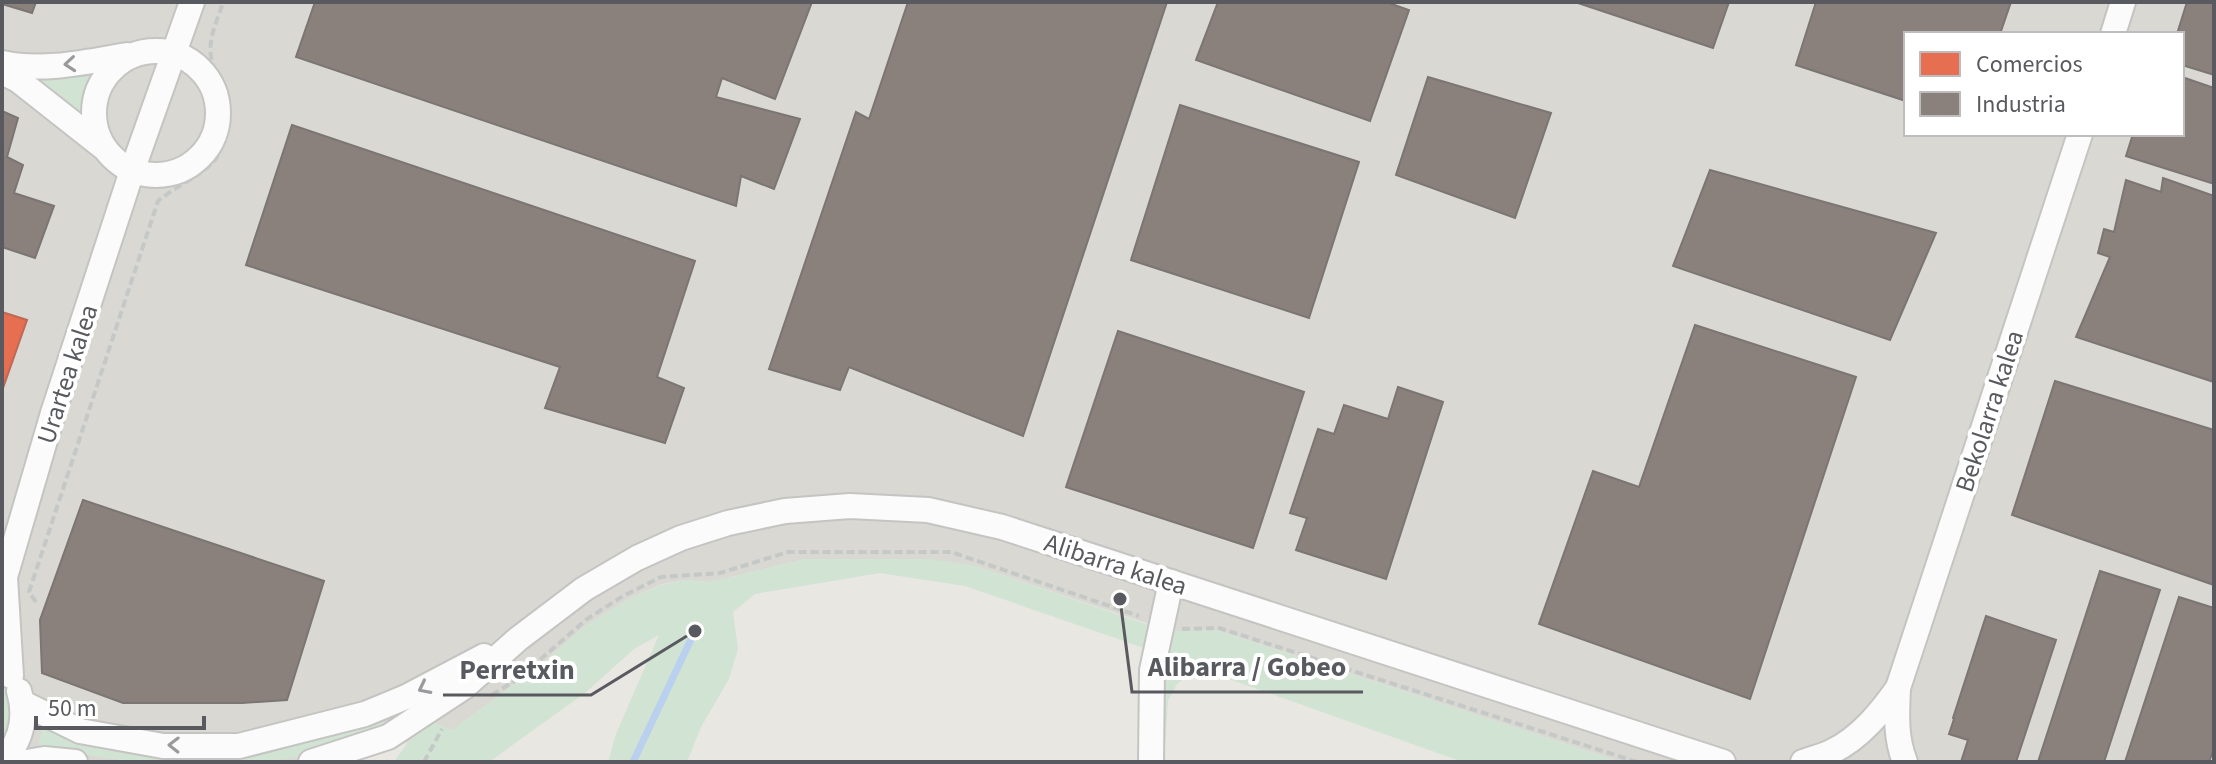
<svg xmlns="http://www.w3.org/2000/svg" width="2216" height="764" font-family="'Source Sans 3',sans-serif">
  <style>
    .industrial { fill: #d9d8d3; fill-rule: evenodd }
    .green { fill: #d1e3d2 }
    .shops { fill: #e76f51; stroke: #bc6955; stroke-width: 2 }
    .industry { fill: #8a817c; stroke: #7b7573; stroke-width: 2 }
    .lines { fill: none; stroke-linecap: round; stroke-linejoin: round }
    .stream { stroke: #b9d0ef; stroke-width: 7 }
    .minor-casing { stroke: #c4c4c2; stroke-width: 28 }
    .path { stroke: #c4c8c6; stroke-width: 4; stroke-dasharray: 8 4; stroke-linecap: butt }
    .minor { stroke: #fcfbfb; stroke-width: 24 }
    .oneway { stroke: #9a9a9d }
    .labels { text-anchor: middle; stroke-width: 8; stroke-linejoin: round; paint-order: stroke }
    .street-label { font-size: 26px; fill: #595a5f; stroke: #fff }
    .leader { fill: none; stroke: #595a5f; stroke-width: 3 }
    .callout-dot { fill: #595a5f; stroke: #fff; stroke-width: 3 }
    .callout-label { font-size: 28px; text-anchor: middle; font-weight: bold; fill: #595a5f; stroke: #fff; stroke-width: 8; stroke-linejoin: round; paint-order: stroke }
  </style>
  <rect width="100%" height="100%" fill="#e8e7e2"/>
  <!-- industrial -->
  <path class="industrial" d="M2 2H2214V762H1621L1217 630 1170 631 976 566 805 559 711 582 685 580 663 584 630 598 585 626 540 665 452 730 433 723 408 742 341 762H2ZM1906 34H2182V134H1906Z"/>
  <!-- green -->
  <g class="green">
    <path d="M101 65C86 86 81 99 82 124L6 67Z"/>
    <path d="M805 559H931L976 566 1149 625 1147 649 965 586 880 573 755 594 733 612 738 649 729 679 701 727 687 762H608L616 734 659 635 634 649 585 693 489 762H394L408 742 433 722 452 730 540 665 585 626 630 598 662 585 685 580 711 582Z"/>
    <path d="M1216 630 1621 762H1463L1198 668 1177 684 1168 701 1164 762H1158L1157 723 1170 631Z"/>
    <path d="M2 682C19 703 11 724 2 746Z"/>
    <path d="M423 697 397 723 308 755 270 762H132L50 749 37 753 43 722 170 751Z"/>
  </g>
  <!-- shops -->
  <path class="shops" d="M2 312 27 320 2 391Z"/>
  <!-- industry -->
  <g class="industry">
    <path d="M2 2H36L32 13 2 4Z"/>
    <path d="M315 2H812L775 99 722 78 716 97 800 119 774 189 741 176 736 206 296 57Z"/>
    <path d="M908 2H1167L1023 436 849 367 840 390 769 369 856 112 869 119Z"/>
    <path d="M1218 2H1386L1409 10 1370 121 1196 60Z"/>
    <path d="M1575 2H1729L1713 48Z"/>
    <path d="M1816 2H2011L2000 34H1906V101L1796 65Z"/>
    <path d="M2187 2H2214V75L2182 65V34H2177Z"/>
    <path d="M1428 77 1551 113 1515 218 1396 175Z"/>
    <path d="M2182 77 2214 88V184L2126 156 2133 134H2182Z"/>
    <path d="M1180 105 1359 162 1309 318 1131 260Z"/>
    <path d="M2 111 18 118 7 157 23 165 14 193 54 206 35 258 2 247Z"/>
    <path d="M292 125 695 261 657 377 684 388 665 443 545 408 560 367 246 265Z"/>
    <path d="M1710 170 1936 233 1890 340 1673 266Z"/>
    <path d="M2163 178 2214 196V382L2076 337 2110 257 2098 253 2104 229 2114 232 2126 180 2161 192Z"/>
    <path d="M1695 325 1856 377 1750 699 1539 624 1593 471 1639 487Z"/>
    <path d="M1118 331 1304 392 1253 548 1066 487Z"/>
    <path d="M2055 381 2214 430V585L2012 515Z"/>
    <path d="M1398 387 1443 402 1386 579 1296 550 1307 518 1290 513 1318 429 1334 434 1344 405 1388 419Z"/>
    <path d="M83 500 324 581 287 700 242 703H123L42 673 40 620Z"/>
    <path d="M2100 571 2160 590 2104 762H2038Z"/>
    <path d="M2179 597 2214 608V748L2209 762H2125Z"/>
    <path d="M1986 616 2056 640 2016 762H1961L1968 740 1949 734 1954 719 1953 718Z"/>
  </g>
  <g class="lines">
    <!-- stream -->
    <path class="stream" d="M633 762 695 631"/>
    <!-- minor casing -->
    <g class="minor-casing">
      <g id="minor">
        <path d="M2113 34 2123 2"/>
        <circle cx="156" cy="113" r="62"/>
        <path d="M2 63C43 72 86 62 127 55"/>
        <path d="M2 72 18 80 103 147"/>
        <path d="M11 676 5 577 53 413 132 171 192 2"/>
        <path d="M23 703 80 731 163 746H239L365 714 406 697 484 656"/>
        <path d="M2 762C21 742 27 718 19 691"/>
        <path d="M27 762 44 759 75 762"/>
        <path d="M311 762 388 737 464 687 518 639 584 589 637 558 681 538 728 523 785 511 850 506 928 510 1002 527 1723 762"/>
        <path d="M1151 762 1152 670 1171 582"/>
        <path d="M1803 762C1813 758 1824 756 1833 751 1861 737 1881 712 1898 688"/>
        <path d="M1905 762C1895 737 1897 713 1898 688L2080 134"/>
      </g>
    </g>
    <!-- path -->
    <g class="path">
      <path d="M36 602 29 592 158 201C176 186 198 178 214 161 219 155 222 147 225 139 237 101 216 90 211 56 208 38 218 19 223 2"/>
      <path d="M1182 629 1219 628 1637 762"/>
      <path d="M492 695 519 678 587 619 623 596 661 577 720 573 788 552H951L1139 616"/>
      <path d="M424 762 442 729"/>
    </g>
    <!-- minor -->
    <use href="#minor" class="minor"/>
  </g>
  <!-- one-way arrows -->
  <defs><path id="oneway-chevron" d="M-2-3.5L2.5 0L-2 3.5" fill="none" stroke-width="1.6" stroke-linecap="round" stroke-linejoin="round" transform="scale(2)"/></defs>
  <g class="oneway">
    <use href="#oneway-chevron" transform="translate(70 64) rotate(175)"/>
    <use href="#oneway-chevron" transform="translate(424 688) rotate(153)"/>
    <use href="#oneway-chevron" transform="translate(174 745) rotate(-179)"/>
  </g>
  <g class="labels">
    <!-- street labels -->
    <g class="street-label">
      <text transform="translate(67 374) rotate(-72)" y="9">Urartea kalea</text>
      <text transform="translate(1989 411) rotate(-72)" y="9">Bekolarra kalea</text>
      <text transform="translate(1116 564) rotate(18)" y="9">Alibarra kalea</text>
    </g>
  </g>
  <!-- callouts -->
  <path class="leader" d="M1120 599L1132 692H1363M695 631L591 695H443"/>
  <g class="callout-dot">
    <circle cx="1120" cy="599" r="8"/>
    <circle cx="695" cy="631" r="8"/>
  </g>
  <g class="callout-label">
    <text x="1247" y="676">Alibarra / Gobeo</text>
    <text x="517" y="679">Perretxin</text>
  </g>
  <!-- border -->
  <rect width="2216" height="764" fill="none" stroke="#595a5f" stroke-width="8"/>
  <!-- legend -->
  <rect x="1904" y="32" width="280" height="104" fill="#ffffff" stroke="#bdbdbf" stroke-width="2"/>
  <rect x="1920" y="52" width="40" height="24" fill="#e76f51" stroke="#bdbdbf" stroke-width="2"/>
  <text x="1976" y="72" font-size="24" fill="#595a5f">Comercios</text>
  <rect x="1920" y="92" width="40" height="24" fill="#8a817c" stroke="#bdbdbf" stroke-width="2"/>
  <text x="1976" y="112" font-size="24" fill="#595a5f">Industria</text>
  <!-- scale -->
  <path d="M36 716v12h168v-12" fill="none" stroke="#595a5f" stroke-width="4"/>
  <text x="48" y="716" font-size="24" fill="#595a5f" stroke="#ffffff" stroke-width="6" paint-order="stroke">50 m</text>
</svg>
